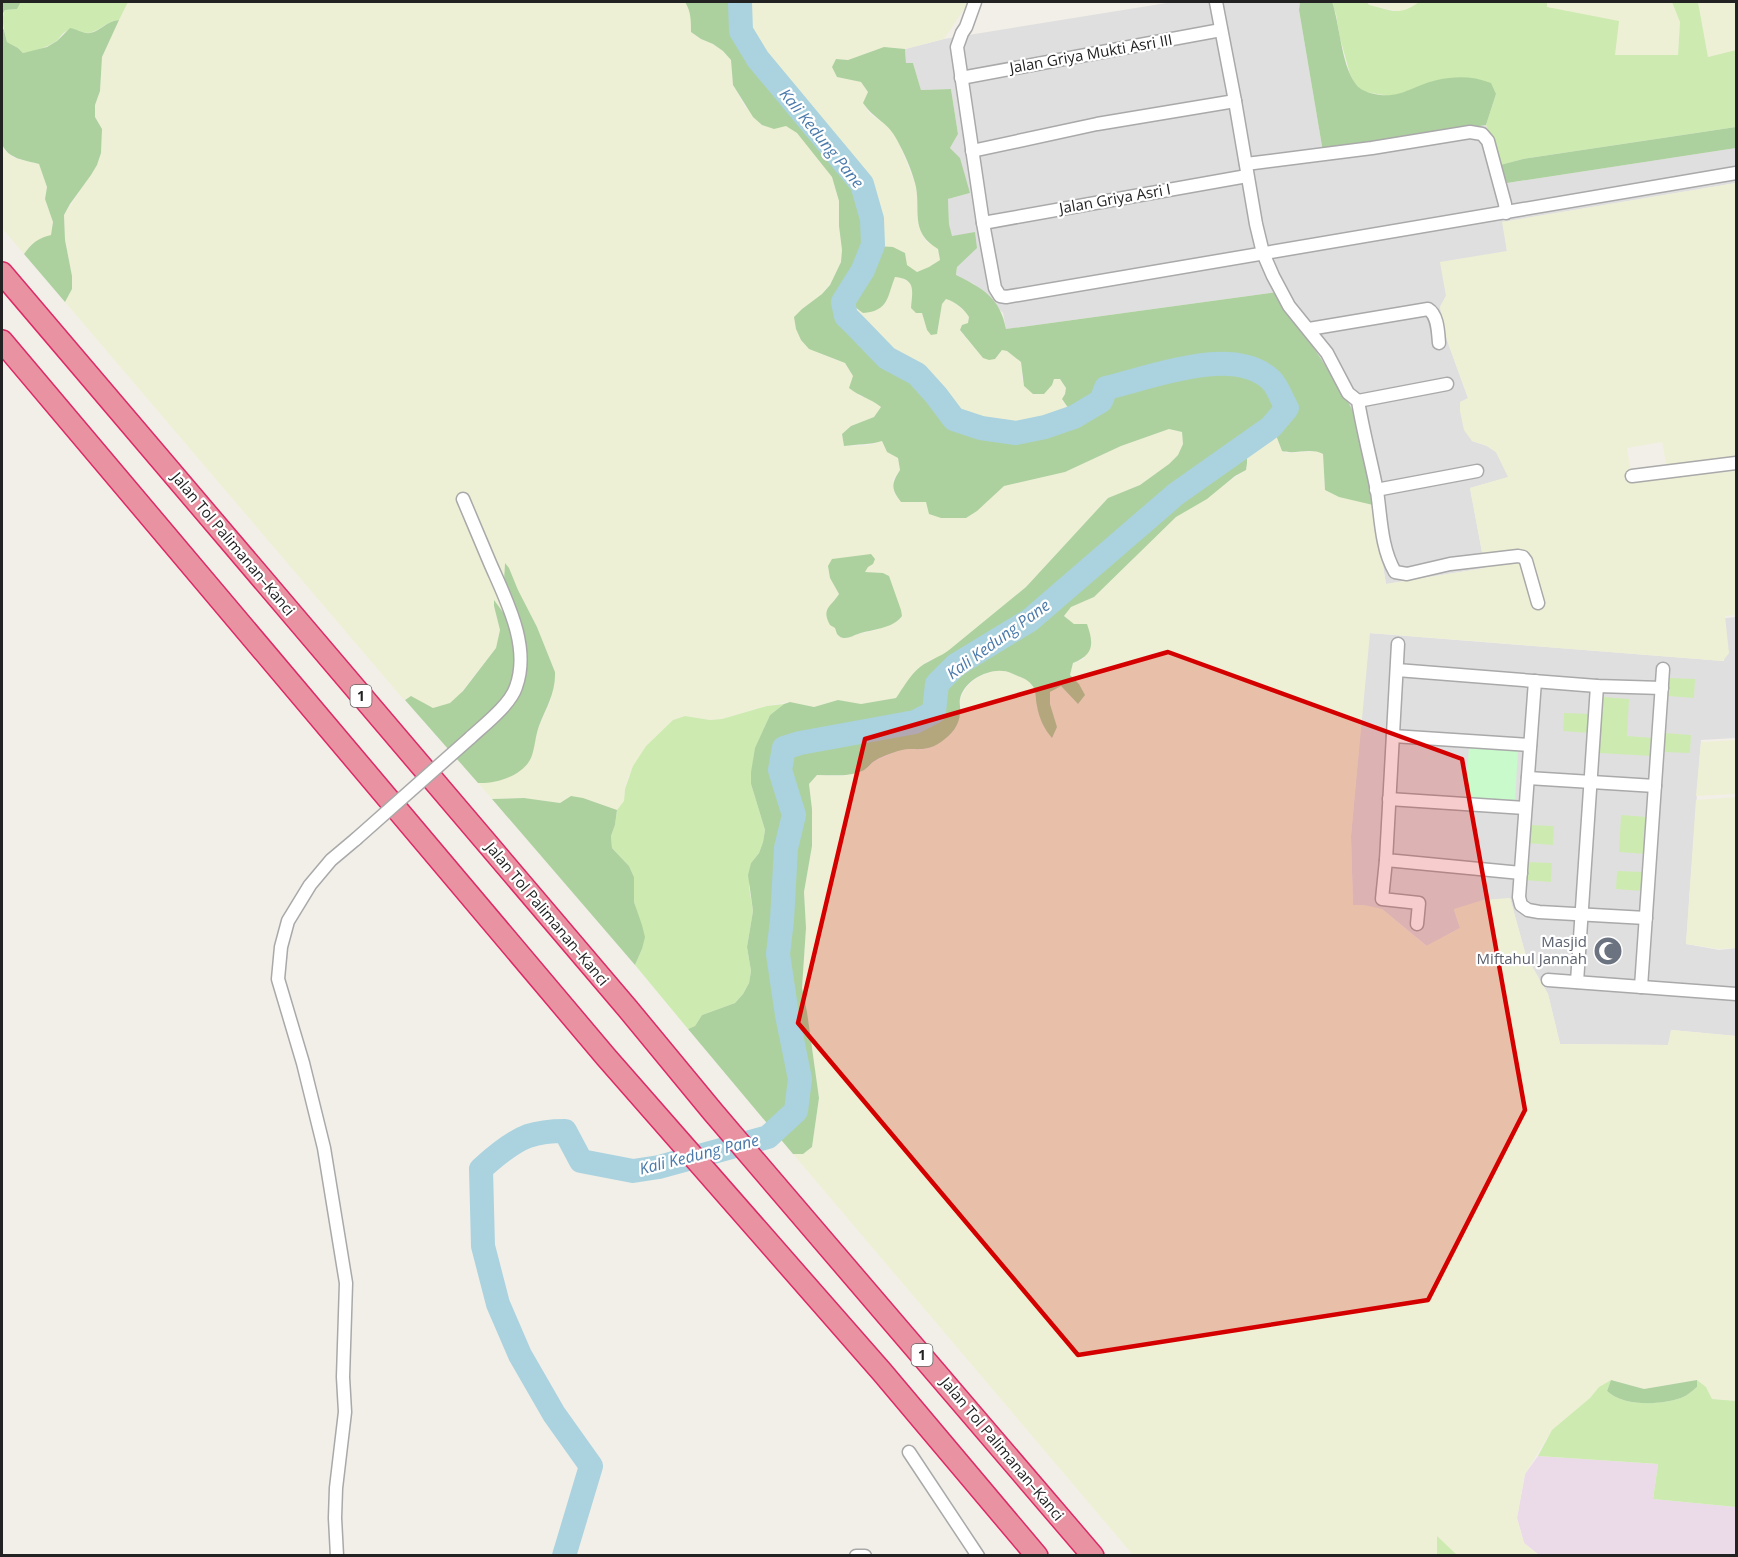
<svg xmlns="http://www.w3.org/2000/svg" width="1738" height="1557" font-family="'Open Sans',sans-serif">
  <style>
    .residential { fill: #e0dfdf }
    .industrial { fill: #ebdbe8 }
    .farmland { fill: #eef0d5; fill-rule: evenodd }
    .grass { fill: #cdebb0 }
    .forest { fill: #add19e }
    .park { fill: #c8facc }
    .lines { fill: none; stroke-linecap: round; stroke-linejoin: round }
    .river { stroke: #aad3df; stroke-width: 24 }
    .street-casing { stroke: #a9a9a9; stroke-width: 15 }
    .highway-casing { stroke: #dc2a67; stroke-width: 24 }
    .street { stroke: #fff; stroke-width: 12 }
    .highway { stroke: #e892a2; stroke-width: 21 }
    .street-bridge-casing { stroke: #a9a9a9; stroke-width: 15; stroke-linecap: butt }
    .street-bridge { stroke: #fff; stroke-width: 12 }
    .marked { fill: #d40000; fill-opacity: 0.2; stroke: #d40000; stroke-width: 4.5; stroke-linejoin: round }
    .labels { text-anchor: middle; stroke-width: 4.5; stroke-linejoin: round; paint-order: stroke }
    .shield { fill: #fff; stroke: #646464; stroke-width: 1.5 }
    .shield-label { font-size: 14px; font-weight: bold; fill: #222 }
    .street-label { font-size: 15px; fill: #222; stroke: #fff }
    .worship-label { font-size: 15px; fill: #5b616d; stroke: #fff; text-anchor: end }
    .water-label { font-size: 16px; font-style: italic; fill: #4a7aab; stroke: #fff }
  </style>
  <rect width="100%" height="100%" fill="#f2efe9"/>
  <!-- residential -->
  <g class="residential">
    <path d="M1173 2H1300L1299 10 1323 152 1486 125 1507 183 1736 148V183L1503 222 1507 251 1446 296 1440 307 1447 340 1468 398 1472 441 1487 446 1496 452 1509 477 1470 488 1485 568 1386 584 1361 426 1277 292 1006 329 1003 313 974 284 956 276 957 267 949 224 948 199 970 193 950 148 958 134 951 89 921 90 913 63H906L905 49 944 39Z"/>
    <path d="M1736 617V738L1701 740 1686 944 1719 950 1736 948V1036L1672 1030 1668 1045 1560 1044 1548 994 1526 956 1510 898 1454 910 1460 928 1427 946 1382 909 1353 906 1351 836 1369 633 1724 661V645L1716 619Z"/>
  </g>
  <!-- industrial -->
  <path class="industrial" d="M1538 1456 1658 1464 1653 1499 1736 1507V1555H1539L1524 1543 1517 1518 1525 1474Z"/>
  <!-- farmland -->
  <g class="farmland">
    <path d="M128 2H685L689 7 691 19V32L701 39 713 44 723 51 731 60 733 85 745 107 786 125 797 133 832 177 839 201V226L842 250 841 262 830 284 822 294 802 309 821 354 845 363 853 376 859 396 872 399 881 407 874 417 851 426 842 434 844 446 870 445 882 441 887 452 898 458 900 470 893 480 894 492 901 502H926L941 518H966L986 502 995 493 1004 486 1065 472 1121 446 1169 429 1182 432 1183 444 1178 455 1169 464 1150 478 1140 485 1108 498 1026 587 949 650 940 657 928 661 918 669 896 698 861 704 838 700 814 707 790 702 767 706 722 719 710 720 685 716 673 720 646 746 628 777 625 789 624 801 617 810 583 798 560 803 524 798 492 799 478 783H485L530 761 537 731 550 702 555 672 537 627 518 590 509 568 510 599 521 621 525 645V651L494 606 500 630 496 648 455 700 445 706 433 708 407 698 404 700 65 302 72 289V276L65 240 64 215 97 165 101 153 102 129 95 117V105L100 91 102 57 112 34ZM871 554 868 567 864 572 883 573 889 576 902 616 898 621 876 630 858 634 847 638H841L837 634 831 604 839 594 830 578 846 558Z"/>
    <path d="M745 2H969L944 39 905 49 884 47 848 60 836 59 837 77 861 82 868 92 864 104 870 114 891 128 897 138 915 183 917 195V220L921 232 927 242 938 248 940 260 929 268 917 272 906 265 893 247 878 246 877 218 867 181 762 56 746 29Z"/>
    <path d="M1367 2H1419L1411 8 1400 12 1369 5Z"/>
    <path d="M1547 2H1672L1680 22 1678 55H1614L1546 7Z"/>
    <path d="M1698 2H1736V50L1708 57Z"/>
    <path d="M2 144 4 150 14 158 39 164 47 187 45 199 53 222 51 235 30 246 24 254 2 228Z"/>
    <path d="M1736 183V461L1667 469 1662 442 1627 448 1631 473 1623 479 1632 482 1736 471V615L1725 616 1729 653 1723 661 1370 633 1351 836 1353 905H1364L1382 909 1426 946 1460 928 1454 909 1483 900 1510 898 1526 956 1548 994 1560 1044 1668 1045 1671 1030 1736 1036V1401L1712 1399 1706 1387 1697 1380 1644 1389 1611 1380 1599 1387 1590 1398 1552 1430 1525 1474 1517 1518 1524 1543 1539 1555H1458L1437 1537V1555H1133L793 1154H803L812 1147 819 1098 807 1012 802 988 806 928 804 892 812 846V809L809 784 817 775 841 776 853 774 865 770 874 762 895 752 907 748 919 750 931 748 951 734 961 711 960 699 966 688 974 680 985 674 997 670 1009 672 1031 682 1036 693 1037 706 1057 727 1050 704V691L1061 686 1078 704 1079 684 1070 675 1073 663 1084 659 1074 624 1064 616 1071 607 1094 597 1176 517 1246 470 1247 462V450L1274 430 1282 451 1287 453 1318 451 1323 454 1325 490 1373 505 1386 584 1485 568 1470 488 1508 477 1496 452 1487 446 1472 441 1464 430 1460 411V402L1468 398 1447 340 1440 307 1446 296 1440 262 1507 251 1502 222Z"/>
    <path d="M895 276 901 277 911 284 914 290 912 302 922 313 927 330 937 334 942 304 946 299 952 301 966 312 969 317 968 324 962 325 960 331 983 358 999 355 1002 350 1007 351 1021 362 1022 380 1060 379 1067 388 1062 400 1071 412 1043 422 1016 428 982 423 957 414 940 392 920 370 890 354 851 313 848 302 857 311 889 294Z"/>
    <path d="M1736 740V794L1696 796 1701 742Z"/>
    <path d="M1736 797V948L1719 949 1686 944 1696 800Z"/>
  </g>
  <!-- grass -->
  <g class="grass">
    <path d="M21 2H128L119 20C106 21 97 33 88 33 80 33 74 26 65 32 61 34 59 40 55 42 46 48 34 51 23 53L18 48 7 42C5 31 0 20 5 10L17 9Z"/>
    <path d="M1331 2H1367L1369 5C1391 10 1399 17 1419 2H1547V7L1619 21 1615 55H1678L1680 22 1672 2H1698L1708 57 1736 50V127L1523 159 1500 165 1486 125 1496 94 1433 81 1400 94 1389 96 1365 92 1355 85 1350 74 1340 38 1336 14Z"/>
    <path d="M1669 678 1695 679 1694 698 1668 696Z"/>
    <path d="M1603 697 1629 699 1627 736 1653 738 1652 756 1599 753Z"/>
    <path d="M784 704 770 715 765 726 761 737 751 784 765 830 763 842 759 853 751 863 749 887 753 911 747 947 751 971 749 983 743 994 735 1003 702 1015 695 1026 688 1029 635 965 642 949 637 914 634 902V877L629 866 612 848 611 836 615 825 617 810 624 801 625 789 633 766 646 746 673 720 685 716 710 720 722 719 767 706Z"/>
    <path d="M1564 713 1590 714 1589 733 1563 731Z"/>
    <path d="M1665 733 1691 735 1690 753 1664 752Z"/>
    <path d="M1621 815 1647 817 1645 854 1619 852Z"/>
    <path d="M1528 825 1554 826 1553 845 1527 843Z"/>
    <path d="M1526 862 1552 863 1551 882 1524 880Z"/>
    <path d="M1617 871 1644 872 1642 891 1616 889Z"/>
    <path d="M1611 1380 1607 1391C1624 1407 1660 1405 1681 1398 1687 1396 1692 1391 1697 1387V1380L1706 1387 1712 1399 1736 1401V1507L1653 1499 1658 1464 1538 1456 1552 1430 1590 1398 1599 1387Z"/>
    <path d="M1437 1536 1456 1554 1458 1555H1437Z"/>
  </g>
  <!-- forest -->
  <g class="forest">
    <path d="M2 2H21L17 9 5 10 2 15Z"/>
    <path d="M685 2H735L736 32 754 62 858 186 867 220 868 244 858 268 837 300 842 318 853 331 883 362 913 378 933 399 950 423 980 433 1016 438 1046 432 1076 422 1105 404 1110 392C1151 383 1230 351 1267 384 1273 389 1277 400 1281 408L1267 423 1172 490 1027 617 953 661 932 682 929 709 913 718 799 738 779 745 774 771 788 815 781 847 777 919 773 955 782 1016 795 1079 791 1109 771 1128 688 1029 695 1026 702 1015 735 1003 743 994 749 983 751 971 747 947 753 911 748 875 751 863 759 853 763 842 765 830 751 784V772L755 748 770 715 784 704 790 702 814 707 838 700 861 704 896 698C903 688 910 675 920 667 929 660 940 657 949 650L1026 587 1108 498 1140 485 1169 464 1178 455 1183 444 1182 432 1169 429 1121 446 1065 472 1004 486 977 511 966 518H941L929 514 926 502H901C891 489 891 484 900 470L898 458 887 452 882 441C870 445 858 444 844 446L842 434 851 426 874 417 881 407C870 398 860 397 849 388L853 376 845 363 809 349 801 340 796 329 794 317 802 309 822 294 830 285 841 262 842 250 839 226V201L832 177 797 133 786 126 774 129 762 125 753 117 733 85 731 60 723 51 713 44 701 39 691 32C691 21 691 11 685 2Z"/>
    <path d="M1300 2H1332C1340 25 1341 63 1355 83 1358 88 1364 91 1370 93 1400 101 1410 86 1437 80 1456 76 1473 76 1491 83L1496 94 1486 125 1323 152 1299 10Z"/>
    <path d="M119 20 102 57 100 91 95 105V117L102 129 101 153 97 165 91 175 70 204 64 215 65 240 72 276V289L65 302 24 254C32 243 38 238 51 235L53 222 45 199 47 187 39 164C24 160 8 159 2 144V27L4 30 7 42 18 48 23 53 47 47 57 41 70 28C77 29 84 34 90 33 101 31 106 21 119 20Z"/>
    <path d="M884 47 905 49 906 63H913L921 90 951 89 958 134 950 148 960 158 970 193 948 199 949 224 952 236 975 232 977 248 957 267 956 275C984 289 1000 298 1006 329L1277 292 1344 394 1361 427 1373 505 1339 497 1325 490 1323 454C1310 447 1295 455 1282 451L1274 430 1293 409 1275 377 1250 362 1221 359 1168 365 1139 375 1102 383 1097 398 1071 412 1062 399 1065 394 1066 388 1060 379H1054L1052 385 1044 394H1033L1024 386 1021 362 1007 351 1002 350 995 359 989 360 983 358 960 330 962 325 968 323 969 317C964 309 956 302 946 299L942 304 937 334 931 335 927 330 922 313H916L911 308C912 292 917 279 895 277 887 297 889 311 863 313L848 302 867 273 878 246 893 247 905 253 907 265 917 272 929 267 940 260 938 249C908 231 922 209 915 183 911 168 904 153 897 140 889 123 874 119 863 103L868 92 861 82 837 77 832 67 836 59 848 60Z"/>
    <path d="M1736 127V148L1507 183 1500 165 1523 159Z"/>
    <path d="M1247 450V463L1246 470 1235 476 1207 499 1176 517 1094 597 1071 607 1064 616 1074 624H1087C1094 644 1094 654 1073 663L1070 675 1079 684 1085 695 1078 704 1061 686 1050 692V704L1057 727 1052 738C1044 729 1039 718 1037 706 1035 698 1037 690 1031 684 1028 679 1017 676 1011 673 994 665 964 679 960 699 959 703 961 708 960 713 959 726 952 734 941 742 923 754 915 746 898 751 889 754 880 757 873 762 869 765 867 769 862 771 848 777 833 775 817 775L809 784 812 809V846L804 892 806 928 802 988 807 1012 819 1098 812 1147 803 1154H793L777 1135 801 1114 805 1079 792 1014 783 954 788 920 791 849 799 815 785 770 788 752 801 748 916 727 939 715 942 686 959 669 1033 625 1179 498Z"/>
    <path d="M871 554 875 559 873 564 868 567 865 572 883 573 889 576 901 610 902 616C893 629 872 629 858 634 854 635 850 638 845 638 841 638 840 637 837 634L835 628 830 625C821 608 831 607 839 594L830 578 828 566 832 559Z"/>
    <path d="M505 563 509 568 518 590 537 627 555 672C556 692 546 708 539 726 535 737 535 748 531 758 523 776 495 784 478 783L405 700 411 696 433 708 450 703 463 691 496 648 500 630 494 606V600L505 615 525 651V645L521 621 510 599 504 582Z"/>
    <path d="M571 796 583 798 617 810 615 825 611 836 612 848 629 866 634 877V902L642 925 645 937 642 949 635 965 492 799 524 798 560 803Z"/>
    <path d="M1611 1380 1644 1389 1697 1380V1387C1692 1391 1687 1396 1681 1398 1660 1405 1624 1407 1607 1391Z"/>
  </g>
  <!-- park -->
  <path class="park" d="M1469 748 1518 751 1515 800 1465 797Z"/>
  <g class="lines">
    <!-- river -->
    <path class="river" d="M564 1556 591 1466 554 1414 520 1355 498 1304 483 1246 481 1169C493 1158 512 1142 528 1136 540 1132 553 1131 565 1131L581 1161 633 1171 659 1167 768 1137 796 1111 800 1079 787 1015 778 954 782 920 786 848 794 815 780 770 784 748 800 743 915 722 934 712 937 684 956 665 1030 620 1176 494 1271 427 1287 408C1282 400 1278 387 1271 380 1233 344 1150 378 1106 388L1101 401 1074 417 1045 427 1016 433 981 428 954 419 936 395 917 374 887 358 857 327 846 316 843 302 863 270 873 245 872 219 862 184 758 59 741 31 740 2"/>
    <!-- street casing -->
    <g class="street-casing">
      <g id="street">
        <path d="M975 2 966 27 962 33 957 47 983 223 995 288 1000 296 1006 297 1736 173"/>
        <path d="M1216 2 1235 101 1256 224 1263 253 1273 276 1289 306 1327 353 1348 393 1358 401C1363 431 1371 461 1377 491 1381 518 1381 548 1395 572L1407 574 1450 564 1518 556 1523 557 1526 561 1538 603"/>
        <path d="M961 78 1221 30"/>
        <path d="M972 151 1097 124 1235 101"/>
        <path d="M1246 164 1372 148 1470 132 1482 134 1488 141 1505 204 1506 213"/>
        <path d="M983 223 1247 176"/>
        <path d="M1309 329 1428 309C1438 315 1438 332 1439 343"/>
        <path d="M1358 401 1447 384"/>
        <path d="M1632 476 1736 463"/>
        <path d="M1376 490 1477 471"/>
        <path d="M463 499C472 520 481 542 490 563 506 600 531 646 516 687 510 705 484 725 470 738"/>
        <path d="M1398 644 1386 860 1521 873"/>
        <path d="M1397 670 1597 686 1662 688"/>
        <path d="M1535 681 1519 897 1521 905 1528 910 1539 912 1646 918"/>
        <path d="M1393 736 1530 745"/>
        <path d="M1528 778 1655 786"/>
        <path d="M1389 799 1525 808"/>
        <path d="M1386 860 1382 899 1419 903 1417 924"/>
        <path d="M1548 980 1736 994"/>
        <path d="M1577 982 1597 686"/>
        <path d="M1641 987 1663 669"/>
        <path d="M909 1452 978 1556"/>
        <path d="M337 1556 335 1518 336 1488 345 1412 343 1377 346 1283 324 1148 303 1063 278 979 281 947 288 921 310 885 331 860 356 839"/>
        <path d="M856 1556H865"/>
      </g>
    </g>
    <!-- highway casing -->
    <g class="highway-casing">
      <g id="highway">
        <path d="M2 273 628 1009 713 1112 1093 1556"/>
        <path d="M2 341 606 1057 882 1372 1037 1556"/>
      </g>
    </g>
    <!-- street -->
    <use href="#street" class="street"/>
    <!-- highway -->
    <use href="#highway" class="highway"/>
    <!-- street-bridge casing -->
    <g class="street-bridge-casing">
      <path id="street-bridge" d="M356 839 470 738"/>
    </g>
    <!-- street-bridge -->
    <use href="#street-bridge" class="street-bridge"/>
  </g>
  <!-- marked area -->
  <path class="marked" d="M1168 652 1462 759 1525 1110 1428 1300 1078 1355 798 1023 865 739Z"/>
  <!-- icons -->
  <defs>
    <g id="mosque-disc" transform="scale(1.5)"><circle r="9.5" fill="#6b7280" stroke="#fff"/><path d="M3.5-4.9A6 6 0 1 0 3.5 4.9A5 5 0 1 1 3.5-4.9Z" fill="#fff"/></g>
  </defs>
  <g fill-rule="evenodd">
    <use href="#mosque-disc" x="1608" y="951"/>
  </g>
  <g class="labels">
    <!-- shield labels -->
    <g class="shield">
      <rect x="350.5" y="685" width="21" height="22" rx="4.5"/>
      <rect x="911.5" y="1344" width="21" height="22" rx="4.5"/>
    </g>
    <g class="shield-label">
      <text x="361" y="701">1</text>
      <text x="922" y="1360">1</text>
    </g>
    <!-- street labels -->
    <g class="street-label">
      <text transform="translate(1091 54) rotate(-10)" y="5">Jalan Griya Mukti Asri III</text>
      <text transform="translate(1115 199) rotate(-10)" y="5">Jalan Griya Asri I</text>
      <text transform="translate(233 544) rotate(50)" y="5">Jalan Tol Palimanan–Kanci</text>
      <text transform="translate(547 914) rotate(50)" y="5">Jalan Tol Palimanan–Kanci</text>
      <text transform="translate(1002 1449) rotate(50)" y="5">Jalan Tol Palimanan–Kanci</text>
    </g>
    <!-- worship labels -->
    <g class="worship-label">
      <text x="1587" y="947">Masjid<tspan x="1587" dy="17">Miftahul Jannah</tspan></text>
    </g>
    <!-- water labels -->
    <g class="water-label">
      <text transform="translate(822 138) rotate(51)" y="6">Kali Kedung Pane</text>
      <text transform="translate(998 639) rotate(-36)" y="6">Kali Kedung Pane</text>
      <text transform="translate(699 1154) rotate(-14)" y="6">Kali Kedung Pane</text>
    </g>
  </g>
  <!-- border -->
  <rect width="1738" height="1557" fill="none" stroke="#222222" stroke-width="6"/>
</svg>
